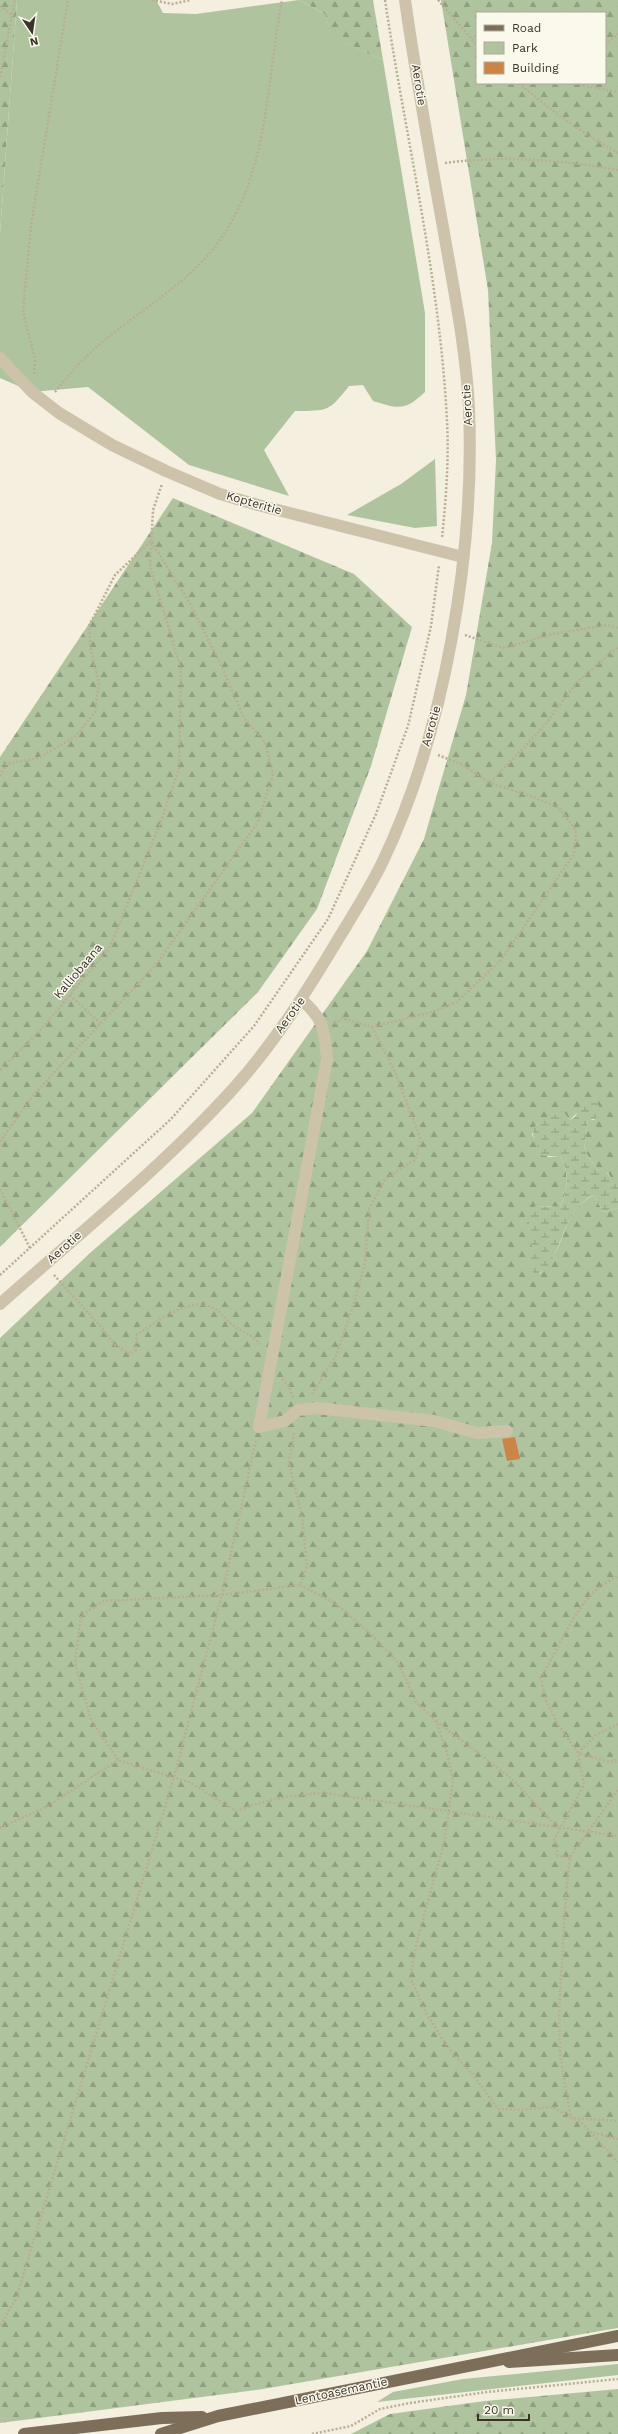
<svg xmlns="http://www.w3.org/2000/svg" width="618" height="2434" font-family="'Work Sans',sans-serif">
  <style>
    .green { fill: #afc49e }
    .forest { fill: url(#forest-firs); fill-rule: evenodd }
    .wetland { fill: url(#wetland-marsh) }
    .building { fill: #cb8546 }
    .lines { fill: none; stroke-linecap: round; stroke-linejoin: round }
    .path { stroke: #b9ad94; stroke-width: 2.5; stroke-dasharray: 2 2; stroke-linecap: butt }
    .minor { stroke: #cdc2aa; stroke-width: 12 }
    .major { stroke: #7d6e5a; stroke-width: 12 }
    .labels { text-anchor: middle; stroke-width: 3; stroke-linejoin: round; paint-order: stroke }
    .street-label { font-size: 12px; fill: #3a332a; stroke: #fbf8ec }
  </style>
  <defs>
    <pattern id="forest-firs" width="22" height="20" patternUnits="userSpaceOnUse"><rect width="22" height="20" fill="#afc49e"/><path d="M5 1l3.5 6h-7zM16 11l3.5 6h-7z" fill="#8fa081"/></pattern>
    <pattern id="wetland-marsh" width="20" height="14" patternUnits="userSpaceOnUse"><rect width="20" height="14" fill="#afc49e"/><path d="M1 5h8M5 5V1M11 12h8M15 12V8" fill="none" stroke="#8fa081"/></pattern>
  </defs>
  <rect width="100%" height="100%" fill="#f4efdf"/>
  <!-- green -->
  <g class="green">
    <path d="M17 0H156L163 13 196 14 299 0 325 14 332 37 383 60 425 313V392C405 411 399 409 373 401L363 385 349 386C329 411 329 411 295 411L264 450 289 496 189 465 88 387 32 392 0 378V233Z"/>
    <path d="M435 459 437 526 415 528 347 515 401 484Z"/>
    <path d="M618 2364V2375L377 2402 393 2392 463 2379Z"/>
  </g>
  <!-- forest -->
  <g class="forest">
    <path d="M0 0H17L0 233Z"/>
    <path d="M299 0H373L383 60 331 37 325 14Z"/>
    <path d="M441 0H618V1178H611L608 1173 598 1170 584 1150 588 1120H595L578 1112 570 1120 558 1113 537 1124 532 1134 540 1151 548 1157 560 1156C570 1172 568 1191 560 1207L536 1206 525 1218 532 1235 540 1274C544 1269 549 1264 552 1259 567 1234 565 1210 594 1195L603 1212 618 1208V2328L263 2389 0 2423V1338L90 1253 252 1113 367 951 424 839 466 695 492 543 496 460 488 290ZM477 13H605V83H477Z"/>
    <path d="M173 498 354 574 412 627 371 766 317 909 258 992 0 1247V757Z"/>
    <path d="M618 2389V2434H351L390 2414 485 2401Z"/>
  </g>
  <!-- wetland -->
  <path class="wetland" d="M588 1099 599 1105 600 1116 588 1121 584 1150 598 1170H605L611 1178H618V1208L603 1212 594 1195C558 1211 563 1267 535 1275L529 1266 532 1241 525 1218 526 1212 536 1206 560 1207C568 1191 570 1172 560 1156H543C523 1126 535 1123 563 1111L570 1120 575 1117 583 1100Z"/>
  <!-- building -->
  <path class="building" d="M515 1437 520 1459 507 1461 502 1439Z"/>
  <g class="lines">
    <!-- path -->
    <g class="path">
      <path d="M152 0 172 4 191 0"/>
      <path d="M385 0C406 140 440 279 447 421 449 460 446 499 442 538"/>
      <path d="M438 0 477 45"/>
      <path d="M0 6 12 15"/>
      <path d="M605 45 618 34"/>
      <path d="M0 77 15 0"/>
      <path d="M519 83C549 110 583 133 618 153"/>
      <path d="M571 83 618 92"/>
      <path d="M445 163C503 155 561 160 618 170"/>
      <path d="M34 374 35 359 23 312 31 225 68 0"/>
      <path d="M55 392C65 380 74 368 85 358 122 321 173 295 208 255 270 184 265 87 282 0"/>
      <path d="M465 635 503 648 553 634 607 625 618 628"/>
      <path d="M438 755 463 765 490 783 545 725 576 683 618 647"/>
      <path d="M0 776 6 764 39 758 76 736 95 712 99 683 91 651 89 626 115 575 151 541 189 602 221 665 244 718 265 742 273 774 258 822 155 966 35 1093 1 1140 0 1145"/>
      <path d="M70 995 100 1023"/>
      <path d="M335 1024 342 1018 372 1027 432 1012 457 1002 501 960 574 854 576 830 559 808 531 796 490 783"/>
      <path d="M0 1070 39 1032 110 947 161 821 179 768 181 669 150 566 153 510 162 484"/>
      <path d="M0 1189 30 1248"/>
      <path d="M0 1275 171 1119 254 1026 328 919 376 814 408 726 431 626 439 565"/>
      <path d="M54 1275 102 1328 115 1345 129 1354 136 1350 137 1334C158 1322 192 1293 217 1310 222 1313 225 1319 230 1323 240 1331 251 1334 260 1344"/>
      <path d="M282 1379 289 1386 293 1398"/>
      <path d="M312 1394 336 1356 355 1300 365 1263 369 1209 385 1179 416 1159 420 1138 395 1072 372 1027"/>
      <path d="M294 1433 289 1462 302 1517 307 1566 300 1585 222 1595 103 1601 81 1616 75 1663 91 1720 118 1760 189 1782 236 1811C265 1800 292 1795 324 1793L618 1836"/>
      <path d="M300 1585 335 1603 373 1636 399 1664 416 1702 436 1721 447 1753 453 1780 444 1843 417 1941 410 1977 426 2013 449 2049 474 2076 498 2109 521 2110 552 2107 583 2124 590 2132 618 2139"/>
      <path d="M436 1721 511 1778 558 1828"/>
      <path d="M618 1724 596 1735 578 1753 609 1762 618 1760"/>
      <path d="M618 1790 570 1857 566 1895 559 2012 560 2054 571 2118 618 2121"/>
      <path d="M0 1828 48 1806 118 1760"/>
      <path d="M570 1857 558 1856 554 1839 584 1785 578 1753 558 1724 545 1699 541 1677C557 1651 574 1610 595 1591 601 1585 611 1580 618 1576"/>
      <path d="M590 2132 618 2162"/>
      <path d="M0 2325 16 2299 174 1777 222 1595 256 1440"/>
      <path d="M312 2434 351 2426 380 2409 410 2403 487 2392 618 2379"/>
    </g>
    <!-- minor -->
    <g class="minor">
      <path d="M0 358 32 392 59 413 112 445 166 471 220 494 258 505 463 557"/>
      <path d="M302 1000C325 1021 324 1029 327 1059L259 1427 285 1421 298 1410 317 1408 434 1421 477 1433 507 1431"/>
      <path d="M0 1304C79 1234 162 1167 233 1089 271 1047 302 999 331 951 349 921 368 892 383 861 445 731 475 552 469 408 466 349 454 291 444 233 430 155 416 78 405 0"/>
    </g>
    <!-- major -->
    <g class="major">
      <path d="M509 2362 618 2355"/>
      <path d="M24 2434 162 2418 202 2417"/>
      <path d="M161 2434 218 2416 618 2336"/>
    </g>
  </g>
  <g class="labels">
    <!-- street labels -->
    <g class="street-label">
      <text transform="translate(419 85) rotate(81)" y="4">Aerotie</text>
      <text transform="translate(467 405) rotate(-93)" y="4">Aerotie</text>
      <text transform="translate(254 503) rotate(16)" y="4">Kopteritie</text>
      <text transform="translate(431 726) rotate(-74)" y="4">Aerotie</text>
      <text transform="translate(78 971) rotate(-50)" y="4">Kalliobaana</text>
      <text transform="translate(290 1015) rotate(-54)" y="4">Aerotie</text>
      <text transform="translate(64 1247) rotate(-42)" y="4">Aerotie</text>
      <text transform="translate(341 2391) rotate(-12)" y="4">Lentoasemantie</text>
    </g>
  </g>
  <!-- legend -->
  <rect x="476" y="12" width="130" height="72" fill="#fbf8ec" stroke="#aea99e"/>
  <rect x="484" y="25" width="20" height="6" fill="#7d6e5a" stroke="#aea99e"/>
  <text x="512" y="32" font-size="12" fill="#3a332a">Road</text>
  <rect x="484" y="42" width="20" height="12" fill="#afc49e" stroke="#aea99e"/>
  <text x="512" y="52" font-size="12" fill="#3a332a">Park</text>
  <rect x="484" y="62" width="20" height="12" fill="#cb8546" stroke="#aea99e"/>
  <text x="512" y="72" font-size="12" fill="#3a332a">Building</text>
  <!-- north arrow -->
  <g transform="translate(32 32) rotate(167)" stroke="#fbf8ec" stroke-width="3" paint-order="stroke">
  <path d="M0-3L7 15L0 10L-7 15Z" fill="#3a332a"/>
  <text y="-6" font-size="11" font-weight="bold" text-anchor="middle" fill="#3a332a">N</text>
  </g>
  <!-- scale -->
  <path d="M478 2414v6h51v-6" fill="none" stroke="#3a332a" stroke-width="2"/>
  <text x="484" y="2414" font-size="12" fill="#3a332a" stroke="#fbf8ec" stroke-width="3" paint-order="stroke">20 m</text>
</svg>
